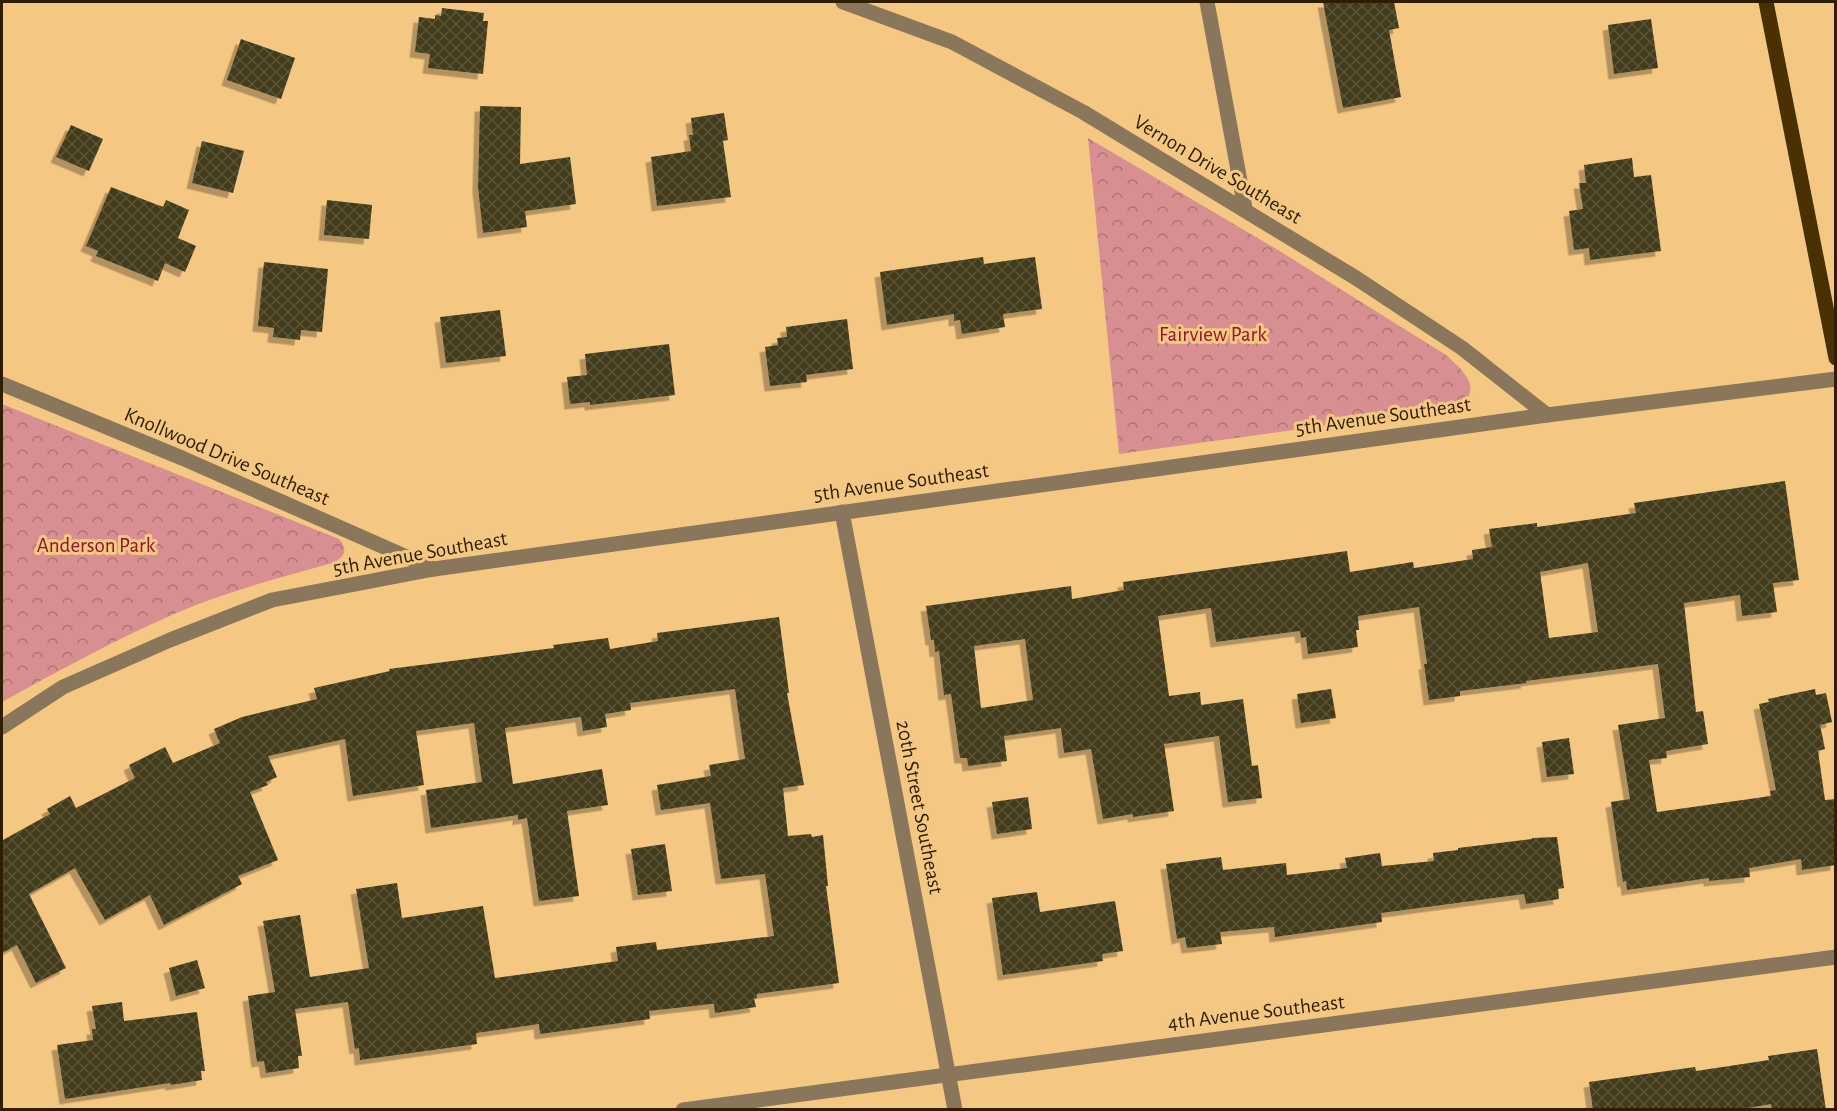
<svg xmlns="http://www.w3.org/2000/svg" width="1837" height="1111" font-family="'Alegreya Sans',sans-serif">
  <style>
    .forest { fill: url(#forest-crowns) }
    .building { fill: url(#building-cross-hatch); fill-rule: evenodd; filter: url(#shadow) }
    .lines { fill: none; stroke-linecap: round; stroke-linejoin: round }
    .minor { stroke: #89765b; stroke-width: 15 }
    .major { stroke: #483001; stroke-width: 15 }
    .labels { text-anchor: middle; stroke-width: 6; stroke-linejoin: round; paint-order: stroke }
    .street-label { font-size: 21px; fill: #2e1d01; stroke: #f4c783 }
    .park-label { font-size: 21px; fill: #91152e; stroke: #f4c783 }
  </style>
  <defs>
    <pattern id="forest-crowns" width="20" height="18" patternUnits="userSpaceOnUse" patternTransform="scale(1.5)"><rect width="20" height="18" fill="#d88f91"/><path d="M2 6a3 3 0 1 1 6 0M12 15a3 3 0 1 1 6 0" fill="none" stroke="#b07474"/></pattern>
    <pattern id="building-cross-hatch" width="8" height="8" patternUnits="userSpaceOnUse" patternTransform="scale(1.5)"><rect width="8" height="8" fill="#423b1a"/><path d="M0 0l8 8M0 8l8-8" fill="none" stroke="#5b5539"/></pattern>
    <filter id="shadow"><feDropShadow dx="-5.5" dy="5.5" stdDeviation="0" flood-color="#0004"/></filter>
  </defs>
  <rect width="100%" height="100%" fill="#f4c783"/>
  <!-- forest -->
  <g class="forest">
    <path d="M1088 138 1278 250 1446 355C1463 370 1487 392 1454 408L1119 454Z"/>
    <path d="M2 404 339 539C349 550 344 558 332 563 279 578 225 592 174 614 115 640 58 671 2 702Z"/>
  </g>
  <!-- building -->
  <g class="building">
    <path d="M1323 2H1394L1399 28 1389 30 1401 97 1343 108Z"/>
    <path d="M442 8 484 13 483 21H488L483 74 428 68 430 54 415 52 419 17 435 19V15L441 16Z"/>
    <path d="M1651 19 1658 68 1614 74 1608 25Z"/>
    <path d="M241 39 295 58 281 99 227 80Z"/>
    <path d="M480 106 521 107 520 164 570 157 576 204 525 211 527 227 483 233 478 187Z"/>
    <path d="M724 113 728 140 723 141 731 197 657 206 651 157 691 151 689 135H693L691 118Z"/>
    <path d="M71 125 103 139 89 171 56 157Z"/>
    <path d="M202 141 244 151 233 193 192 183Z"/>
    <path d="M1632 158 1634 177 1651 175 1661 251 1590 260 1589 248 1574 250 1569 211 1583 209 1579 183H1586L1584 165Z"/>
    <path d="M111 187 163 207 166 200 189 210 178 238 196 246 185 272 165 263 158 281 96 256 98 251 86 246Z"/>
    <path d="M327 200 372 205 369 239 324 235Z"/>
    <path d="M983 257 984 264 1035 257 1042 309 1003 314 1005 327 962 334 960 320 954 321V314L887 325 880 272Z"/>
    <path d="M264 262 328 269 322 332 301 330 300 340 273 337 274 328 258 326Z"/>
    <path d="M500 310 506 356 446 363 440 317Z"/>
    <path d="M847 319 853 369 806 375 807 382 770 386 765 347 778 345 777 338 787 337 786 327Z"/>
    <path d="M669 344 675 395 590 405V402L570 404 567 377 587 375 585 354Z"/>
    <path d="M1785 481 1799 580 1773 583 1777 612 1742 616 1740 595 1684 603 1696 712 1703 711 1708 744 1666 751 1667 758 1649 760 1657 812 1771 796 1770 791 1776 790 1759 704 1769 702 1768 699 1815 689 1816 695 1826 693 1832 722 1820 725 1825 749 1818 751 1825 800 1836 799V865L1802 870 1801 859 1749 868 1750 877 1709 881V878L1627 890 1626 881 1623 882 1611 802 1630 799 1618 725 1665 718 1658 664 1526 681 1527 683 1460 691V696L1429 700 1424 664H1427L1419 607 1358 616 1359 630H1356L1358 647 1308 654 1306 637 1301 638 1300 631 1216 642 1211 608 1158 616 1169 696 1200 692 1201 705 1243 699 1252 766 1258 765 1262 798 1228 802 1219 736 1164 744 1174 811 1133 817V814L1103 819 1091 749 1064 753 1061 728 1004 736 1007 761 968 766 967 758H960L951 694 944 695 939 651 935 652 934 640H931L926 606 1071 586 1072 599 1124 590 1123 582 1347 551 1350 572 1413 562 1414 568 1473 559 1472 550 1492 547 1489 529 1537 523V527L1636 513 1634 503ZM1588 563 1598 632 1549 638 1540 572ZM1025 639 1033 700 981 708 974 646Z"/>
    <path d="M779 617 789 693H787L804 785 783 788 788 836 811 834 812 837 823 835 828 886H826L839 983 757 994V998L754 999 756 1007 715 1013 714 1004H711L649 1011 650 1019 540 1034 539 1024 476 1033 477 1044 360 1060 359 1048 355 1049 348 1002 295 1009 302 1056H298L299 1068 266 1073 264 1061 257 1062 248 996 275 992 263 921 300 915 310 977 369 968 356 889 397 883 402 918 483 906 495 978 618 961 616 947 656 942 657 950 774 936 765 874 721 879 710 803 661 810 657 785 711 776 709 765 745 759 735 689 630 703 631 710 605 714 607 727 583 731 581 717 505 728 513 784 602 769 608 805 567 811 579 896 539 901 527 818 518 820V815L431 828 426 790 482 782 474 723 416 731 424 785 353 796 345 739 268 756 277 777 266 782 268 785 250 792 278 860 238 876 242 884 164 925 150 895 105 920 75 868 29 894 66 968 36 983 17 945 2 953V838L3 840 50 814 47 809 70 796 76 808 135 778 129 765 165 747 173 763 220 743 214 729 242 717 317 699 314 688 390 671 389 669 554 648 553 645 608 638 610 649 658 641 657 633Z"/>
    <path d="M1331 689 1336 718 1301 723 1297 694Z"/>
    <path d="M1569 738 1574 774 1547 777 1542 742Z"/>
    <path d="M1028 797 1032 829 997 834 992 802Z"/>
    <path d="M1557 837 1564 888 1558 889 1559 899 1526 904 1524 894 1397 911 1381 913 1382 922 1275 937 1274 927 1220 932 1222 944 1187 948 1185 937 1177 939 1166 864 1221 857 1223 870 1286 863 1287 875 1347 868 1345 858 1380 853 1382 866 1434 861 1433 853 1458 850V848L1532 839V838Z"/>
    <path d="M665 844 672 891 638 895 631 849Z"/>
    <path d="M1037 892 1040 912 1115 901 1123 951 1102 954 1103 961 1003 975 992 898Z"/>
    <path d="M197 960 205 988 176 996 169 968Z"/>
    <path d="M122 1002 124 1021 197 1012 205 1071H201L202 1080 171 1085 170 1083 65 1099 57 1045 93 1040 92 1029H96L92 1006Z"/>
    <path d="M1817 1049 1826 1110H1772L1771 1104 1737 1110H1593L1589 1082 1695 1067 1696 1071 1769 1060 1768 1056Z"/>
  </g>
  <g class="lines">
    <!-- minor -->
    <g class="minor">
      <path d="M843 2 952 42 1083 112 1356 278 1462 348 1547 415"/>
      <path d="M1207 2 1245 208"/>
      <path d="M2 384 182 458 434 569"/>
      <path d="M842 512 955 1110"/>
      <path d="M2 727 63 687 170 640 272 600 434 569 1547 415 1836 379"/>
      <path d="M683 1110 1836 957"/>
    </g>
    <!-- major -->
    <path class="major" d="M1766 2 1836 358"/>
  </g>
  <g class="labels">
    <!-- street labels -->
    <g class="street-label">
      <text transform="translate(1218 169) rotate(31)" y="7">Vernon Drive Southeast</text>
      <text transform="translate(1383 416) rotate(-8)" y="7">5th Avenue Southeast</text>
      <text transform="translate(227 456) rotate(23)" y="7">Knollwood Drive Southeast</text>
      <text transform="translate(901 482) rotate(-8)" y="7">5th Avenue Southeast</text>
      <text transform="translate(420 553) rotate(-10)" y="7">5th Avenue Southeast</text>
      <text transform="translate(920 807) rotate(79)" y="7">20th Street Southeast</text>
      <text transform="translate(1256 1012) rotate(-7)" y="7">4th Avenue Southeast</text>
    </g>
    <!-- park labels -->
    <g class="park-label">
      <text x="1213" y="341">Fairview Park</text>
      <text x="96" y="552">Anderson Park</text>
    </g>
  </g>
  <!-- border -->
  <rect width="1837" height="1111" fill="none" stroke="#2e1d01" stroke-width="6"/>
</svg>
